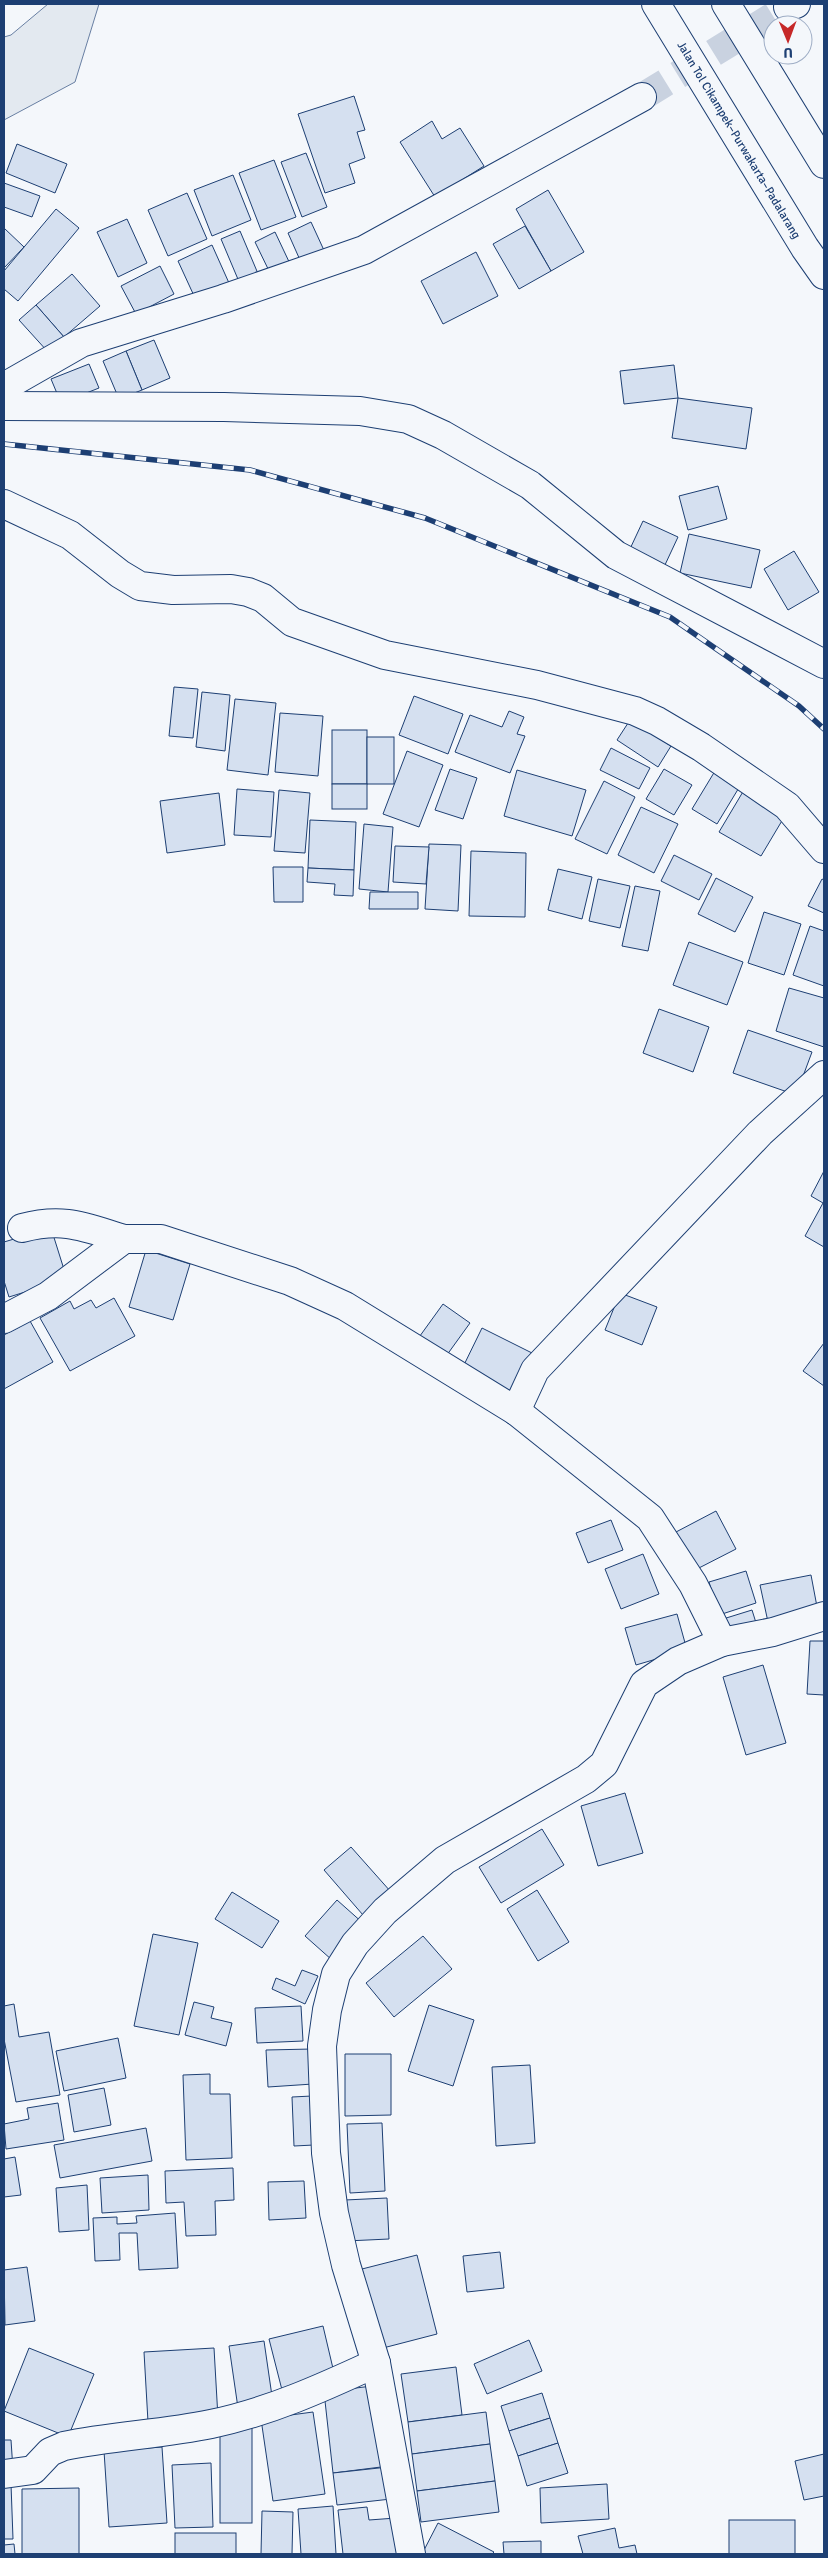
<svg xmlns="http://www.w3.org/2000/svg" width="828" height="2558" font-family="Signika,sans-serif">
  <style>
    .green { fill: #e3e9f0; stroke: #687fa3 }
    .building { fill: #d5e0f0; stroke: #1d3f73 }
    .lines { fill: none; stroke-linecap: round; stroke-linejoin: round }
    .street-tunnel { stroke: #c9d2e0; stroke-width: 28; stroke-dasharray: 28 14; stroke-linecap: butt }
    .street-casing { stroke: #1d3f73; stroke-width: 30 }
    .highway-casing { stroke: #1d3f73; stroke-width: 30 }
    .street { stroke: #f4f7fb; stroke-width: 28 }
    .highway { stroke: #f4f7fb; stroke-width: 28 }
    .rail-casing { stroke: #1d3f73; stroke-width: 5.5 }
    .rail { stroke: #f4f7fb; stroke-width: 4; stroke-dasharray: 11; stroke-linecap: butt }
    .labels { text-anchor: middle; stroke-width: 4; stroke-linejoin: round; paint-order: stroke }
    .street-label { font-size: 12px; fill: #1d3f73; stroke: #f4f7fb }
  </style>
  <rect width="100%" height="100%" fill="#f4f7fb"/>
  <!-- green -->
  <path class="green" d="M48 4H99L75 82 4 120V37L11 35Z"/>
  <!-- building -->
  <g class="building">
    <path d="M354 96 365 130 357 132 365 158 349 164 355 183 325 193 298 114Z"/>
    <path d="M432 121 442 139 460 128 484 166 435 197 400 142Z"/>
    <path d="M17 144 67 164 55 193 6 173Z"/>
    <path d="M306 153 327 207 302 217 281 162Z"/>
    <path d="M274 160 296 217 261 230 239 173Z"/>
    <path d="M233 175 251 220 212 236 194 190Z"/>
    <path d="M4 183 40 196 32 217 4 207Z"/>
    <path d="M548 190 584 252 551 271 516 209Z"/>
    <path d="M187 193 207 239 168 256 148 210Z"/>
    <path d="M56 209 79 228 18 301 4 289V271Z"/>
    <path d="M127 219 147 263 118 277 97 232Z"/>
    <path d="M311 222 328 259 304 269 288 233Z"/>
    <path d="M525 226 551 271 519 289 493 244Z"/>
    <path d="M4 228 24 247 4 268Z"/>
    <path d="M240 231 259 276 240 284 221 239Z"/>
    <path d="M275 232 292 268 272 277 255 242Z"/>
    <path d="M212 245 229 283 195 298 178 261Z"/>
    <path d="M476 252 498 296 443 324 421 281Z"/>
    <path d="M160 266 174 294 136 314 121 286Z"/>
    <path d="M72 274 100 306 64 337 36 305Z"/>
    <path d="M36 305 64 337 48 352 19 320Z"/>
    <path d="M154 340 170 378 142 390 126 351Z"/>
    <path d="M126 351 142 390 119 399 103 361Z"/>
    <path d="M89 364 99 388 61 403 51 379Z"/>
    <path d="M674 365 678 398 624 404 620 371Z"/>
    <path d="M678 398 752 408 746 449 672 438Z"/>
    <path d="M718 486 727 519 688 530 679 496Z"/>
    <path d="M643 521 678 537 664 567 629 551Z"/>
    <path d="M689 534 760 550 751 588 680 573Z"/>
    <path d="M794 551 819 592 788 610 764 569Z"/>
    <path d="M174 687 198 689 193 738 169 736Z"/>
    <path d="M202 692 230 695 225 751 196 747Z"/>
    <path d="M414 696 463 714 448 754 399 735Z"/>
    <path d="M235 699 276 703 268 775 227 770Z"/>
    <path d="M509 711 524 717 517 734 525 736 510 773 455 752 470 715 502 727Z"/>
    <path d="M280 713 323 716 318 776 275 772Z"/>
    <path d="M630 720 671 746 658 767 617 740Z"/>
    <rect x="332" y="730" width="35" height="54"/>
    <rect x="367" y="737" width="27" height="47"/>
    <path d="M611 748 650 768 639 789 600 770Z"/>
    <path d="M407 751 443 765 419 827 383 814Z"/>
    <path d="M450 769 477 778 463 819 435 810Z"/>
    <path d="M664 769 692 785 674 815 646 799Z"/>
    <path d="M517 770 586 790 572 836 504 816Z"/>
    <path d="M715 771 740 786 717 824 692 809Z"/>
    <path d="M604 781 635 797 607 854 575 839Z"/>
    <rect x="332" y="784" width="35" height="25"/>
    <path d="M237 789 274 792 271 837 234 835Z"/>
    <path d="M279 790 310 793 305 853 274 851Z"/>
    <path d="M744 790 786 814 761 856 719 832Z"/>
    <path d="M219 793 225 845 167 853 160 801Z"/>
    <path d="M641 807 678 824 654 873 618 855Z"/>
    <path d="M310 820 356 822 354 870 308 868Z"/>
    <path d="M364 824 393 827 388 892 359 889Z"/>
    <path d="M429 844 461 845 458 911 425 909Z"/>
    <path d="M395 846 429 847 426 884 393 882Z"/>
    <path d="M471 851 526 853 525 917 469 916Z"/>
    <path d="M674 855 712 874 699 900 661 881Z"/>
    <path d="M273 867H303V902H274Z"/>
    <path d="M308 868 354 870 353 896 334 895 335 884 307 882Z"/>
    <path d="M558 869 592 877 582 919 548 910Z"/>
    <path d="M716 878 753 897 735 932 698 914Z"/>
    <path d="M598 879 630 886 620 928 589 921Z"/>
    <path d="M822 879 824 880V913L808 906Z"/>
    <path d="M635 886 660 891 648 951 622 946Z"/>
    <path d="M370 892H418V909H369Z"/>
    <path d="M764 912 801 924 784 975 748 963Z"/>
    <path d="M810 926 824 931V986L793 975Z"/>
    <path d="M689 942 743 962 727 1005 673 985Z"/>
    <path d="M789 988 824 998V1047L776 1031Z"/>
    <path d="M659 1009 709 1027 693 1072 643 1053Z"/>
    <path d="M748 1030 812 1052 796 1095 733 1073Z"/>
    <path d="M824 1171V1247L805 1236 823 1203 811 1196Z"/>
    <path d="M51 1228 67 1279 9 1297 4 1281V1242Z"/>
    <path d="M146 1250 190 1264 173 1320 129 1307Z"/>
    <path d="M620 1293 657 1307 642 1345 605 1330Z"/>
    <path d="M114 1298 135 1336 70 1371 40 1318 70 1301 74 1309 91 1300 96 1308Z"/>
    <path d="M443 1304 470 1323 444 1359 417 1340Z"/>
    <path d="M30 1321 53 1362 4 1389V1335Z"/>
    <path d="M482 1328 534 1354 512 1399 460 1373Z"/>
    <path d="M824 1343V1386L803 1371Z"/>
    <path d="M716 1511 736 1549 695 1570 676 1532Z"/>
    <path d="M611 1520 623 1550 588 1563 576 1533Z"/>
    <path d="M643 1554 659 1594 621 1609 605 1569Z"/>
    <path d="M746 1571 756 1603 719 1615 709 1582Z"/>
    <path d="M811 1575 818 1612 768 1622 760 1585Z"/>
    <path d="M752 1610 757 1626 727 1634 723 1619Z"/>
    <path d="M677 1614 687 1650 636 1665 625 1628Z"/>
    <path d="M810 1641H824V1695L807 1694Z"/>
    <path d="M763 1665 786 1743 746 1755 723 1677Z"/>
    <path d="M625 1793 643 1853 598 1866 581 1806Z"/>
    <path d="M542 1829 564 1865 501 1903 479 1867Z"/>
    <path d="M351 1847 391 1892 363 1915 324 1870Z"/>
    <path d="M537 1890 569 1942 538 1961 507 1909Z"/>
    <path d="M232 1892 279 1921 262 1948 215 1919Z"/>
    <path d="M337 1900 364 1924 332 1960 305 1936Z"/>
    <path d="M153 1934 198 1943 179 2035 134 2026Z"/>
    <path d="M423 1936 452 1969 394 2017 366 1983Z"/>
    <path d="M302 1970 318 1976 305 2004 272 1989 276 1978 295 1986Z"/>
    <path d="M194 2002 214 2007 211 2018 232 2023 226 2046 185 2035Z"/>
    <path d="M14 2004 19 2037 49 2032 60 2095 16 2102 4 2039V2006Z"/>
    <path d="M429 2005 474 2020 453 2086 408 2071Z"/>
    <path d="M301 2006 303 2041 257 2043 255 2008Z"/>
    <path d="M118 2038 126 2078 64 2091 56 2051Z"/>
    <path d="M312 2049 313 2084 268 2087 266 2050Z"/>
    <path d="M345 2054H391V2115L345 2116Z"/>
    <path d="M530 2065 535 2143 496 2146 492 2067Z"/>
    <path d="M210 2074V2094H230L232 2158 186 2160 183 2075Z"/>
    <path d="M104 2088 111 2125 74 2132 68 2095Z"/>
    <path d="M312 2096 314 2145 294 2146 292 2097Z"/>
    <path d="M58 2103 64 2140 6 2149 4 2124 29 2119 27 2108Z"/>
    <path d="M382 2123 385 2191 350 2193 347 2124Z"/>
    <path d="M146 2128 152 2161 60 2178 54 2145Z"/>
    <path d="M15 2157 21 2195 4 2197V2159Z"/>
    <path d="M233 2168 234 2200 215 2201 216 2235 186 2236 184 2202 166 2203 165 2171Z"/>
    <path d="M148 2175 149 2210 102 2213 100 2178Z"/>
    <path d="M304 2181 306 2218 269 2220 268 2182Z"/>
    <path d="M87 2185 89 2230 59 2232 56 2188Z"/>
    <path d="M387 2198 389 2239 346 2241 345 2200Z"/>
    <path d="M175 2213 178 2268 139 2270 137 2233H119L120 2260 95 2261 93 2218 117 2217V2224L137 2223 136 2216Z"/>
    <path d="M500 2252 504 2288 467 2292 463 2256Z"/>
    <path d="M417 2255 437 2334 383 2348 362 2269Z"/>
    <path d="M27 2267 35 2321 5 2325 4 2270Z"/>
    <path d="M323 2326 335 2377 282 2390 269 2339Z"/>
    <path d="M529 2340 542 2371 487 2394 474 2364Z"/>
    <path d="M264 2341 273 2403 238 2408 229 2346Z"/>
    <path d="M29 2348 94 2374 68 2437 4 2411Z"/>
    <path d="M214 2348 218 2418 148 2422 144 2352Z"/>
    <path d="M456 2367 462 2415 408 2422 401 2374Z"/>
    <path d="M372 2386 381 2467 333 2473 324 2392Z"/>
    <path d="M542 2393 550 2418 509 2431 501 2406Z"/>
    <path d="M313 2412 325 2494 273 2501 261 2419Z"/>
    <path d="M486 2412 490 2444 412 2454 408 2422Z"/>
    <path d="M550 2418 558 2443 518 2456 509 2431Z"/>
    <rect x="220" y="2427" width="32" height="96"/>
    <path d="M4 2440H11L13 2470H4Z"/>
    <path d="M558 2443 568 2473 527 2486 518 2456Z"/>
    <path d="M490 2444 495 2481 417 2491 412 2454Z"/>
    <path d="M162 2447 167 2523 109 2527 104 2451Z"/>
    <path d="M824 2454V2496L804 2500 795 2461Z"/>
    <path d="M211 2463 213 2527 175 2528 172 2465Z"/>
    <path d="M388 2467 391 2499 337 2505 333 2473Z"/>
    <path d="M495 2481 499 2512 421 2522 417 2491Z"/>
    <path d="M4 2484H11L13 2539H4Z"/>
    <path d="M607 2484 609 2519 541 2523 540 2488Z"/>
    <path d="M79 2488V2554H22V2489Z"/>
    <path d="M333 2506 336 2554H301L298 2509Z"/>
    <path d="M367 2507 369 2520 396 2518 400 2554H343L338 2510Z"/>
    <path d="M262 2511 293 2512 292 2554H261Z"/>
    <rect x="729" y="2520" width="66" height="34"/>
    <path d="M438 2523 494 2552 492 2554H422Z"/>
    <path d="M615 2528 619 2548 635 2545 637 2554H583L578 2536Z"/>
    <rect x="175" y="2533" width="61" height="21"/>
    <path d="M541 2541V2554H504L503 2542Z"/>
    <path d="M14 2544 15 2554H4V2545Z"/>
  </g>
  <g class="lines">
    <!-- street-tunnel -->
    <path class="street-tunnel" d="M642 97 788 7"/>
    <!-- street casing -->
    <g class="street-casing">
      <g id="street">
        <path d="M788 7 796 4"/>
        <path d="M4 390 11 383 81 343 223 299 364 250 642 97"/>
        <path d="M4 406 224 407 360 411 408 419 443 435 530 485 616 555 824 664"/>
        <path d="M4 504 70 535 120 574 140 586 173 590 231 589 248 592 263 598 292 622 385 655 537 685 635 711 657 721 701 747 787 806 824 849"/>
        <path d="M22 1228C64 1217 84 1227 124 1239"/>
        <path d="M4 1319 48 1296 124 1239H161L290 1281 345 1306 516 1411 650 1518 693 1584 722 1642"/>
        <path d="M516 1411 535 1370 760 1133 824 1075"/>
        <path d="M4 2474 33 2470 50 2452 64 2446C112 2436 163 2434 211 2424 269 2412 322 2388 376 2363"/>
        <path d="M411 2554 376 2363 346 2265 334 2213 326 2153 322 2046 327 2010 336 1974 355 1944 385 1911 445 1860 586 1779 604 1764 644 1684 678 1661 722 1642 773 1632 824 1616"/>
      </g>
    </g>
    <!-- highway casing -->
    <g class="highway-casing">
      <g id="highway">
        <path d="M656 4 805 248 824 275"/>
        <path d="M726 4 824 164"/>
      </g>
    </g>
    <!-- street -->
    <use href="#street" class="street"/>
    <!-- highway -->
    <use href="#highway" class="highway"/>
    <!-- rail casing -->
    <g class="rail-casing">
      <path id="rail" d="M4 444 250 470 425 518 670 617 799 706 824 729"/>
    </g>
    <!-- rail -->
    <use href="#rail" class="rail"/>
  </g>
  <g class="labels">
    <!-- street labels -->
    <g class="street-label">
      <text transform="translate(739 140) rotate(59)" y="4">Jalan Tol Cikampek–Purwakarta–Padalarang</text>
    </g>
  </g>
  <!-- border -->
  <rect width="828" height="2558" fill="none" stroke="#1d3f73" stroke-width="10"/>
  <!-- north arrow -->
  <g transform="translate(788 40) rotate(179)"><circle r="24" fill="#f4f7fb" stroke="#9eadc5"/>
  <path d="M0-4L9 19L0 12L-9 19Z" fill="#c62828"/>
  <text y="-8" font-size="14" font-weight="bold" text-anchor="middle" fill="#1d3f73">U</text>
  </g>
</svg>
